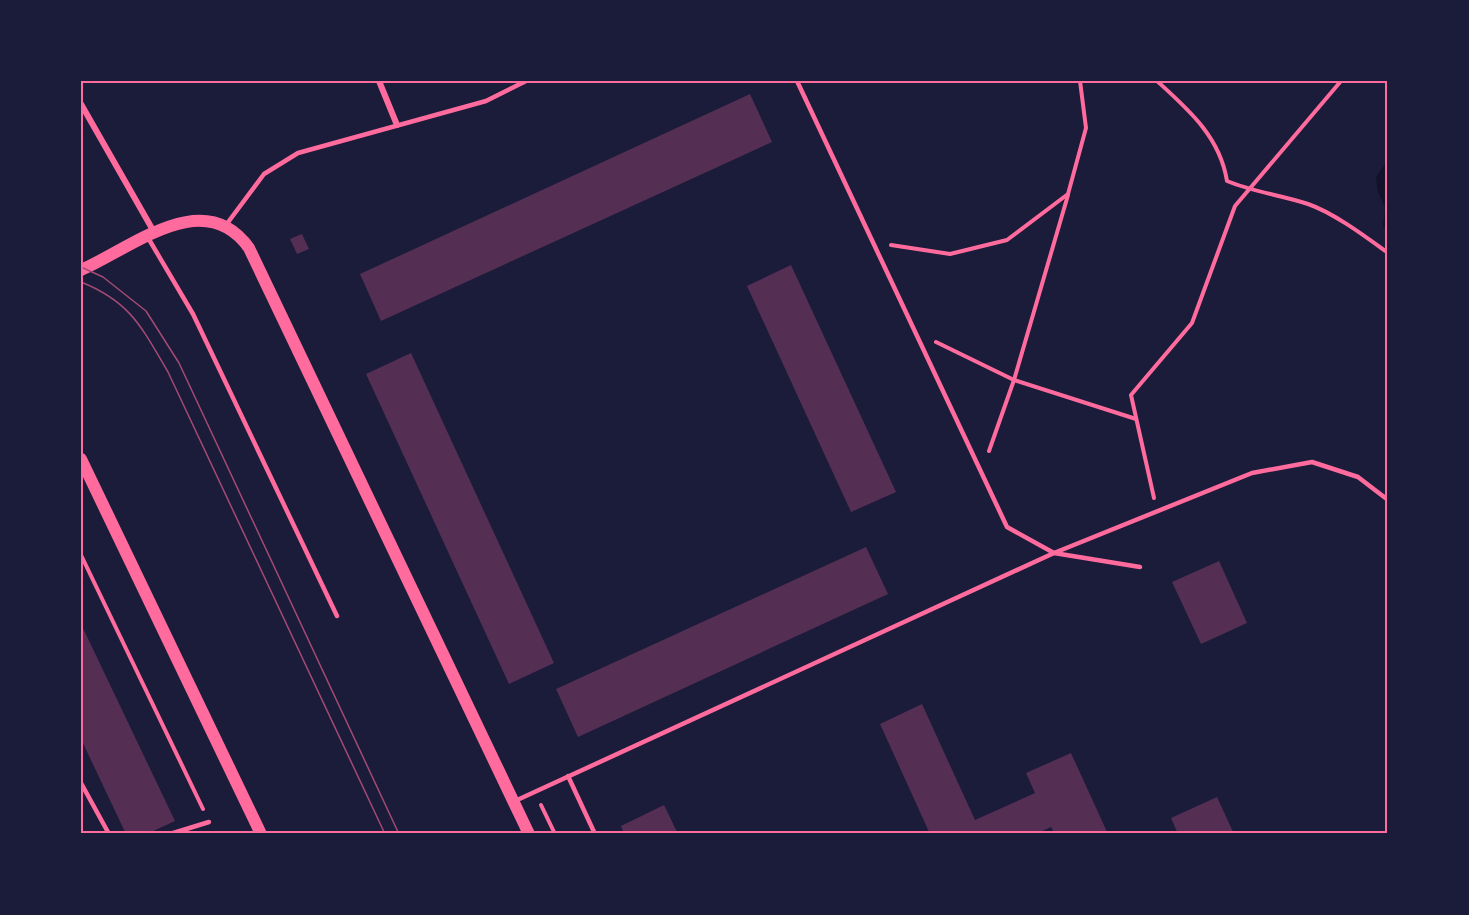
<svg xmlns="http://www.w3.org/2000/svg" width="1469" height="915" font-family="'Fira Sans',sans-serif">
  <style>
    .water { fill: #12122b }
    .building { fill: #542f53 }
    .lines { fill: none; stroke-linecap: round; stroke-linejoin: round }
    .path { stroke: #ff6b9d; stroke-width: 4 }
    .service { stroke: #ff6b9d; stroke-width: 4.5 }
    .minor { stroke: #ff6b9d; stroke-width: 6 }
    .secondary { stroke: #ff6b9d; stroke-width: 12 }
    .tram { stroke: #a44b75; stroke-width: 1.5 }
    .neatline { fill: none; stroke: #ff6b9d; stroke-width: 2 }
  </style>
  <rect width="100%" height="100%" fill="#1b1b3a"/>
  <!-- water -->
  <path class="water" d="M1388 160V225L1383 227 1385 207 1378 192 1376 177Z"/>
  <!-- building -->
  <g class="building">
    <path d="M750 94 772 142 381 321 360 274Z"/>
    <path d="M302 234 309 249 297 254 290 239Z"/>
    <path d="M791 265 896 492 851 512 747 286Z"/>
    <path d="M411 353 554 663 509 684 366 374Z"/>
    <path d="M866 547 888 594 578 737 556 689Z"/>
    <path d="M1219 561 1247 623 1201 644 1172 582Z"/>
    <path d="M81 624 175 821 147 834H126L81 739Z"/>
    <path d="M922 704 975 820 1035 793 1026 773 1071 753 1108 834H1055L1051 827 1036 834H930L880 724Z"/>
    <path d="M1217 797 1234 834H1178L1171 818Z"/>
    <path d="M664 805 678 834H624L621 826Z"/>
  </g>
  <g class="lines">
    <!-- path -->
    <g class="path">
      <path d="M1157 81C1189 110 1220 137 1227 181 1253 192 1281 195 1308 204 1334 213 1366 237 1388 253"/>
      <path d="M891 245 950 254 1007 240 1068 194 1086 128 1080 81"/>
      <path d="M936 342 1014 380 1136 419"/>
      <path d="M989 451 1014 380 1068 195"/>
      <path d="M1154 498 1131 395 1192 323 1235 206 1341 81"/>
      <path d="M81 555 203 809"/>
      <path d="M541 805 555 834"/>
    </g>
    <!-- service -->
    <g class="service">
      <path d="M797 81 1007 527 1054 553 1140 567"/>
      <path d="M226 225 264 174 298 153 486 101 526 81"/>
      <path d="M147 236 193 314 337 616"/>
      <path d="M568 776 595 834"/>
      <path d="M81 783 109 834"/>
      <path d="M515 801 1054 553 1252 473 1312 462 1358 477 1388 500"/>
      <path d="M170 834 209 822"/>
    </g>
    <!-- minor -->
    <g class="minor">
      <path d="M379 81 397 125"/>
      <path d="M81 104 154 232"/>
    </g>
    <!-- secondary -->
    <g class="secondary">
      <path d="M81 270C132 248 204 185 249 248L529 834"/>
      <path d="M81 459 261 834"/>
    </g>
    <!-- tram -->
    <g class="tram">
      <path d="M81 267 103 277 146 311 179 363 399 834"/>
      <path d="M81 282C131 302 142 328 168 372L385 834"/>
    </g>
  </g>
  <!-- border -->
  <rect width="1469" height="915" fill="none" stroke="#1b1b3a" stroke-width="165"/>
  <rect x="82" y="82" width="1304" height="750" class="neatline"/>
</svg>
